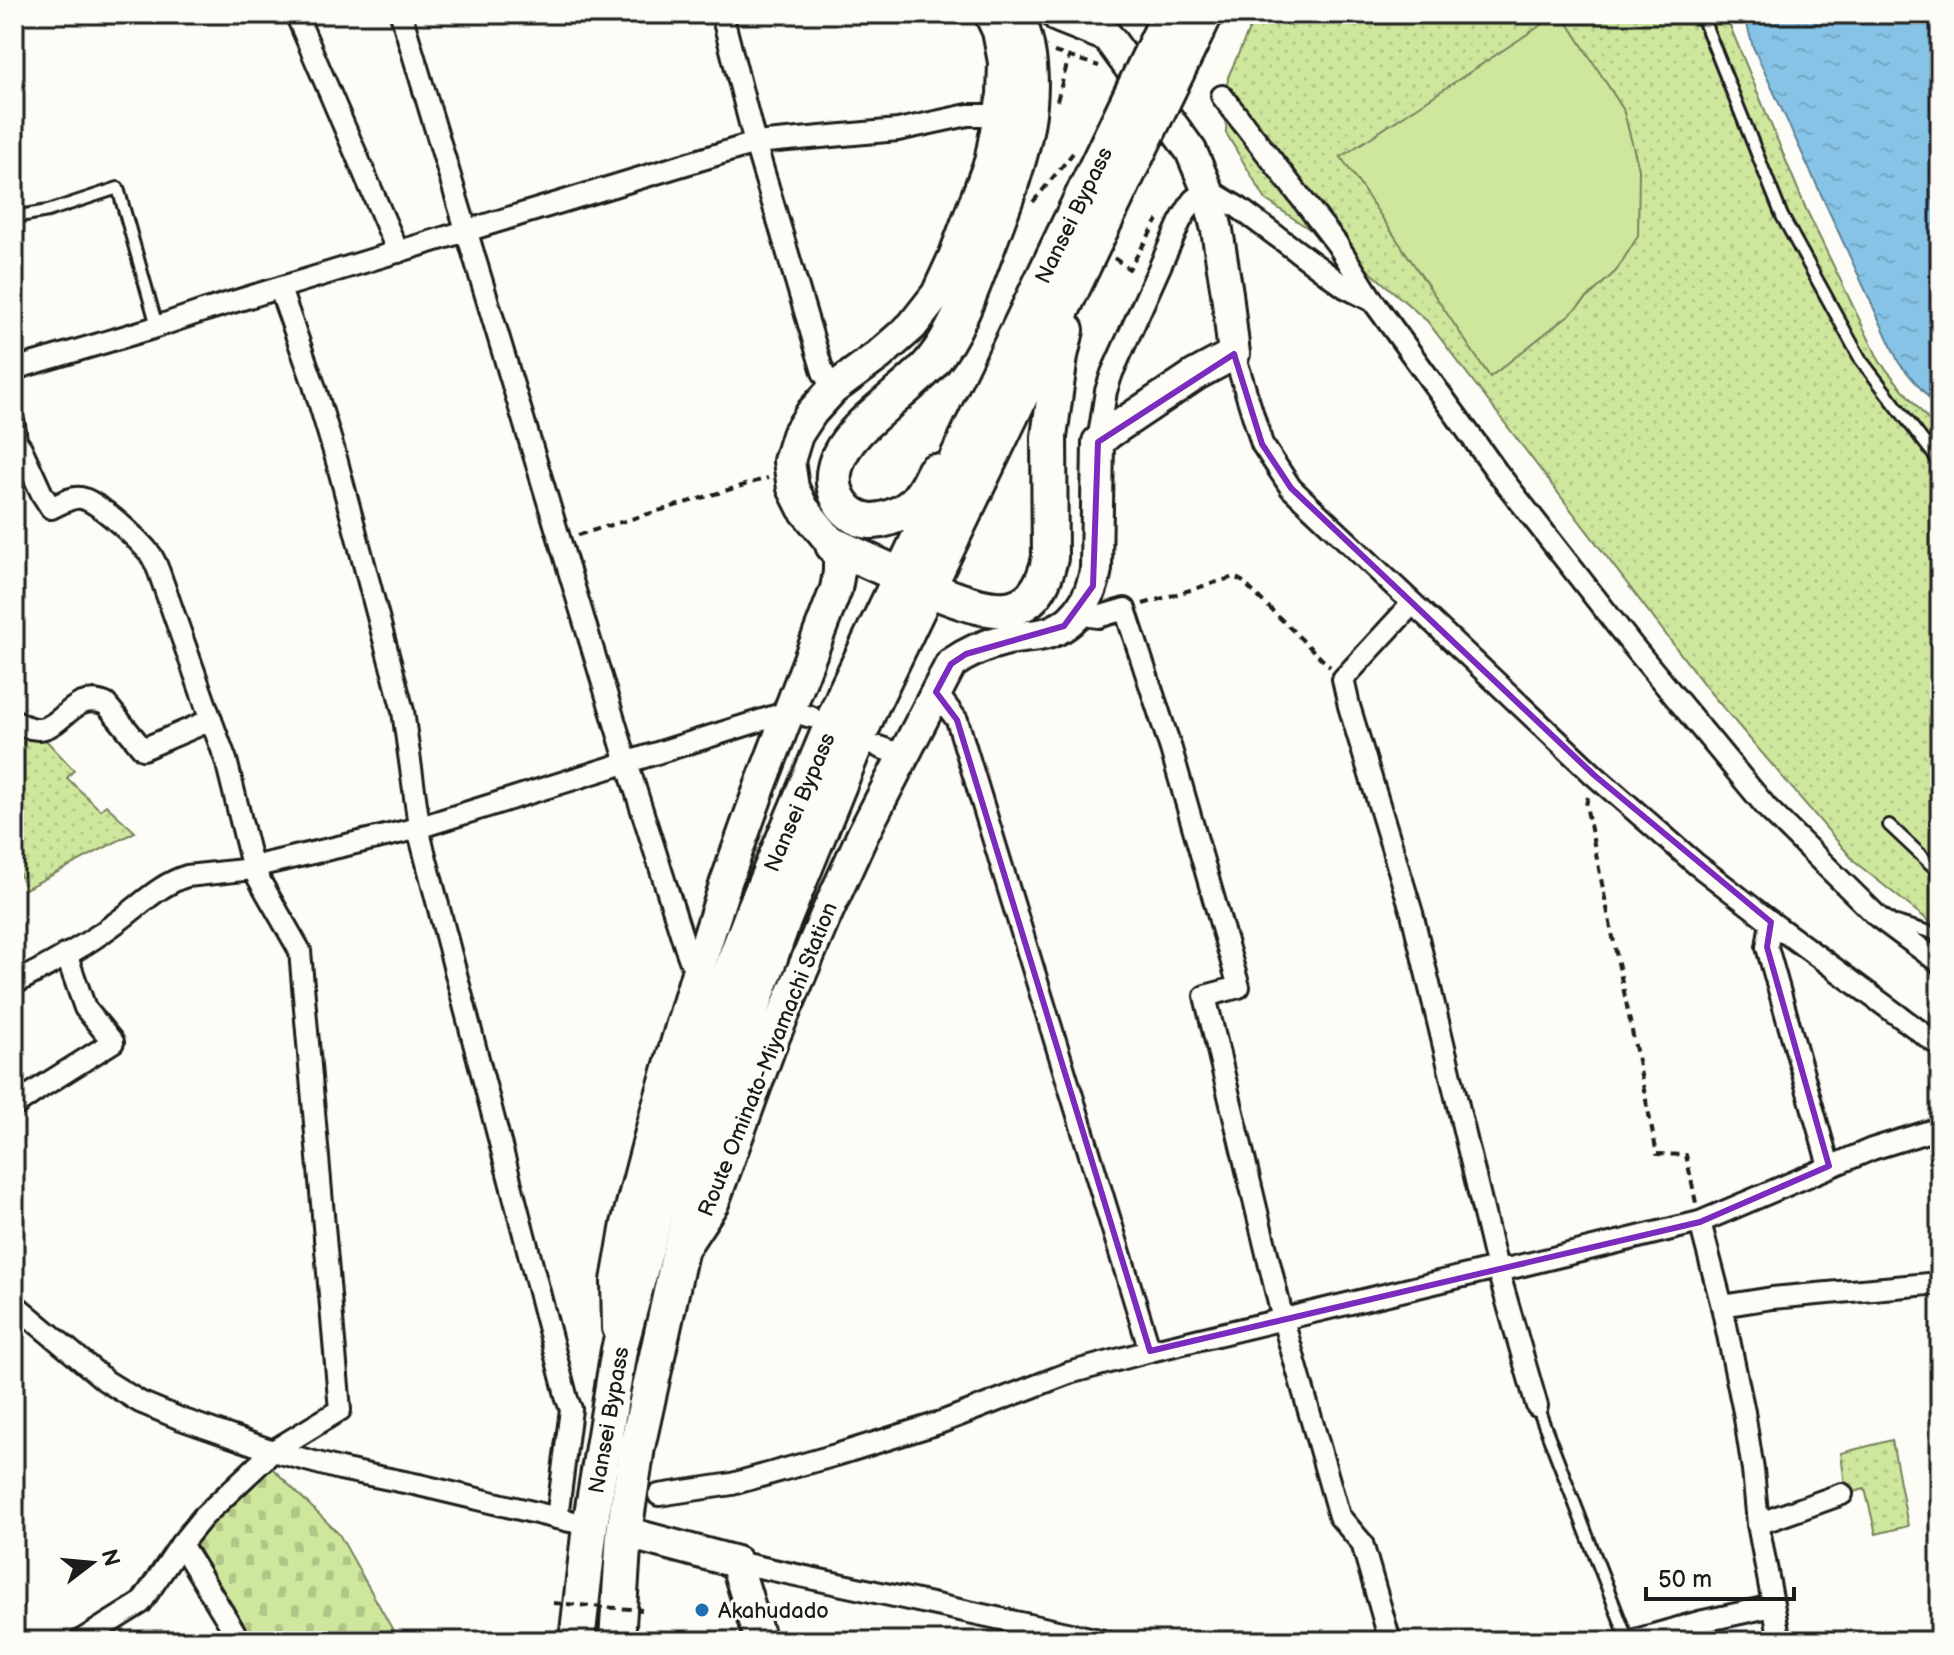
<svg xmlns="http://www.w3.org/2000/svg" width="1954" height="1655" font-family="'Balsamiq Sans',sans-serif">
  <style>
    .green { fill: url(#green-dots); stroke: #75825c; stroke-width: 2 }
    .cemetery { fill: url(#cemetery-stones); stroke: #75825c; stroke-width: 2 }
    .pitch { fill: #cee79d; stroke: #75825c; stroke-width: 2 }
    .water { fill: url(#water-ripples); stroke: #5c8095; stroke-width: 2 }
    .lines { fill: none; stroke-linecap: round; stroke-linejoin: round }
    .service-casing { stroke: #1c1c1c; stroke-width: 16 }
    .minor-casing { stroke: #1c1c1c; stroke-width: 26 }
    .secondary-casing { stroke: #1c1c1c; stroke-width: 36 }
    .trunk-casing { stroke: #1c1c1c; stroke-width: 40 }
    .path { stroke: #1c1c1c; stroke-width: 4; stroke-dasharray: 8 6; stroke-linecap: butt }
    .service { stroke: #fdfcf7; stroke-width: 10 }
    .minor { stroke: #fdfcf7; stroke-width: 20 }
    .secondary { stroke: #fdfcf7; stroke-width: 30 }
    .trunk { stroke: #fdfcf7; stroke-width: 34 }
    .trunk-bridge-casing { stroke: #1c1c1c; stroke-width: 40; stroke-linecap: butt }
    .path-bridge { stroke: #1c1c1c; stroke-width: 4; stroke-dasharray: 8 6; stroke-linecap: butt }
    .trunk-bridge { stroke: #fdfcf7; stroke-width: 34 }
    .marked { fill: none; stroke: #7b2cbf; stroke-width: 6; stroke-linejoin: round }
    .poi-dot { fill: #1f6fb2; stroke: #fdfcf7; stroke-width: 3 }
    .labels { text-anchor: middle; stroke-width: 6; stroke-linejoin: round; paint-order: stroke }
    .street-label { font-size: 22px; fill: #1c1c1c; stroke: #fdfcf7 }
    .poi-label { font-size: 22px; fill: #1c1c1c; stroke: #fdfcf7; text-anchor: start }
  </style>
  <defs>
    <pattern id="green-dots" width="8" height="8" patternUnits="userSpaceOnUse" patternTransform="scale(2)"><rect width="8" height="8" fill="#cee79d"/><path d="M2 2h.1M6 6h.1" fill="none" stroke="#b0c687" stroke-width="1.8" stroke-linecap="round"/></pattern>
    <pattern id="cemetery-stones" width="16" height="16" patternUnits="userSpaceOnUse" patternTransform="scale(2)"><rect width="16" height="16" fill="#cee79d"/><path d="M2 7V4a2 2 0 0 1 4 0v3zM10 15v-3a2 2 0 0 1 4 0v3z" fill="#b0c687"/></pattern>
    <pattern id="water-ripples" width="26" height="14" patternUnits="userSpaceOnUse" patternTransform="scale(2)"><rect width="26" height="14" fill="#86c3e6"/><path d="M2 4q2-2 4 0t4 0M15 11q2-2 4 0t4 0" fill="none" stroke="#73a7c5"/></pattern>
  </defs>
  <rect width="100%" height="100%" fill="#fdfcf7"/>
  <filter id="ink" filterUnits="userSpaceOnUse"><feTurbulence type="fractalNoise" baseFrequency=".0125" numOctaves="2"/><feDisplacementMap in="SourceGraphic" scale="16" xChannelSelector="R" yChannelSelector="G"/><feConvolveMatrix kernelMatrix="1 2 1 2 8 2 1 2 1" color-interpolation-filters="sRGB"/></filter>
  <g filter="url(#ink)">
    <!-- green -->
    <g class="green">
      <path d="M1256 14H1725L1806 209 1880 362 1940 434V930L1856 863 1709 691 1427 321 1360 263 1266 200 1226 133 1228 77Z"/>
      <path d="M27 735 43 737 74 770 67 778 100 810 106 805 135 832 25 889 14 858V758Z"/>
      <path d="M1892 1440 1908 1526 1876 1534 1865 1489 1846 1494 1841 1453Z"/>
    </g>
    <!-- cemetery -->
    <path class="cemetery" d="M270 1466 339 1534 399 1641H248L191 1551 195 1537Z"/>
    <!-- pitch -->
    <path class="pitch" d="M1558 14H1562L1623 109 1639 169 1638 236 1616 271 1570 314 1490 377 1341 157Z"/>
    <!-- water -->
    <path class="water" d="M1744 14H1940V411L1899 363 1753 47Z"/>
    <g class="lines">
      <!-- service casing -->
      <g class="service-casing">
        <g id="service">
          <path d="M1701 14 1782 216 1861 360 1940 463"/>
          <path d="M14 217 48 211 118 188 157 326"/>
          <path d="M1889 825 1940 873"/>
          <path d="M1896 922 1940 935"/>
          <path d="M1537 1406 1628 1641"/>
        </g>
      </g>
      <!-- minor casing -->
      <g class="minor-casing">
        <g id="minor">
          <path d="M296 14 398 252"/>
          <path d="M401 14 627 763 685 946 690 960 698 969"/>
          <path d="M722 14 755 143 823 372 833 389"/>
          <path d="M1222 96 1337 244 1373 301 1497 472 1632 645 1767 808 1878 917 1940 963"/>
          <path d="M280 289 314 385 336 458 403 711 421 840 567 1399 571 1409 557 1518"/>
          <path d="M1234 354 1262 444 1291 488 1594 775 1696 864 1771 922 1940 1046"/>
          <path d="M14 369 150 329 203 311 755 143 898 130 968 115H999"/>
          <path d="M14 424 16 441 21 448 42 494 51 508C60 504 72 496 81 498 98 501 140 541 151 555 154 560 157 566 159 572L211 720 226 760 253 869 300 951 340 1410 273 1451 203 1517 181 1544 141 1603 80 1641"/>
          <path d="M1098 442 1106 391 1112 373 1180 222 1193 200 1207 189 1239 208 1345 287 1373 301"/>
          <path d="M1412 604 1343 679 1349 706 1412 913 1495 1260 1537 1406"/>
          <path d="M1077 614 1098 617 1125 609 1171 749 1239 987 1205 996 1283 1320 1339 1516 1362 1543 1390 1641"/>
          <path d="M936 692 957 720 1150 1351"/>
          <path d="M14 720C60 752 64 687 106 704L143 749 211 720"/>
          <path d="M879 747 904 756"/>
          <path d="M1771 922 1767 947 1829 1166"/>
          <path d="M14 984C46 966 81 949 110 927 136 910 157 885 187 876L253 869 265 864 411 830 791 711 811 717"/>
          <path d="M14 1106 43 1086 113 1042 85 1008 66 954"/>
          <path d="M1700 1222 1722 1306 1744 1412 1753 1470 1758 1524 1780 1641"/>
          <path d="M14 1304 106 1381 140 1402 181 1419 273 1451 340 1469 419 1485 570 1521"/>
          <path d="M1722 1306 1772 1298 1940 1283"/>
          <path d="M659 1495 732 1484 836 1455 939 1423 1069 1373 1150 1351 1497 1268H1511L1700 1222 1872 1149 1940 1128"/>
          <path d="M1758 1524 1842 1494"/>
          <path d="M181 1544 240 1641"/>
          <path d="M736 1562 1104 1641"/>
          <path d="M1632 1641 1699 1622 1773 1606"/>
        </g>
      </g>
      <!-- secondary casing -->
      <g class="secondary-casing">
        <g id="secondary">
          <path d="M686 1244 713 1203 771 1044 826 915 863 834 951 664C969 651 987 644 1008 639 1019 637 1029 636 1039 635 1074 629 1091 600 1096 569L1098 442 1110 432 1195 375 1234 354 1227 293 1217 230 1207 189 1191 151 1107 36 1059 17 1056 14"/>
          <path d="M618 1328 617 1281 627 1224 657 1109 698 969 726 882 760 787 836 589 839 572V557L833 545 803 508 793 488 789 461 797 435 812 412 833 389 879 355 912 326 937 294 954 257 990 162 1003 95 1004 62 998 31 990 14"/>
          <path d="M624 1532 736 1562 760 1641"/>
        </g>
      </g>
      <!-- trunk casing -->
      <g class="trunk-casing">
        <g id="trunk">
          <path d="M934 472C928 484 922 498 910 507 900 515 884 521 871 521 845 519 829 492 835 468 844 427 905 395 932 362 958 330 972 287 987 248 1015 174 1050 93 1016 14"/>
          <path d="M833 545 886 569"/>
          <path d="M944 595C994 614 1035 624 1050 558L1049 437 1060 356 1066 330"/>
          <path d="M577 1641 590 1526 619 1350 685 1101 725 986 752 915 846 691 1106 147"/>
          <path d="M617 1641 624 1532 637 1447 679 1256 718 1103 783 921 871 706 1136 156"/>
        </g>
      </g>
      <!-- path -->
      <g class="path">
        <path d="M1054 52 1099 66"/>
        <path d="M1057 101 1069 57"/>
        <path d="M1033 202 1073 153"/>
        <path d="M1114 258 1129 269 1158 220"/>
        <path d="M578 535 768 478"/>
        <path d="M1143 604 1234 577 1242 581 1330 667"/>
        <path d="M1588 797 1586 805 1657 1154 1686 1155 1696 1203"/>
      </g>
      <!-- service -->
      <use href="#service" class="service"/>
      <!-- minor -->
      <use href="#minor" class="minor"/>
      <!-- secondary -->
      <use href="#secondary" class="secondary"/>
      <!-- trunk -->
      <use href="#trunk" class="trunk"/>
      <!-- trunk-bridge casing -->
      <g class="trunk-bridge-casing">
        <g id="trunk-bridge">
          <path d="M1106 147 1170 14"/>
          <path d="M1136 156 1205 14"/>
        </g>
      </g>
      <!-- path-bridge -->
      <path class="path-bridge" d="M553 1603 642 1610"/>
      <!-- trunk-bridge -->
      <use href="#trunk-bridge" class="trunk-bridge"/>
    </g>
  </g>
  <!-- marked area -->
  <path class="marked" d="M1234 354 1262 444 1291 488 1594 775 1771 922 1767 947 1829 1166 1700 1222 1150 1351 957 720 936 692 951 664 966 654 1064 626 1093 586 1098 442Z"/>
  <!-- markers -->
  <circle class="poi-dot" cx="702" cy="1610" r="8"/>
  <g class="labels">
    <!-- street labels -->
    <g class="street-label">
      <text transform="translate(1073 215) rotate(-64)" y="8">Nansei Bypass</text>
      <text transform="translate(799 802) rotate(-67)" y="8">Nansei Bypass</text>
      <text transform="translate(767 1059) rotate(-68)" y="8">Route Ominato-Miyamachi Station</text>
      <text transform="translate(608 1420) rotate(-80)" y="8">Nansei Bypass</text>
    </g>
    <!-- poi labels -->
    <g class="poi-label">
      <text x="718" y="1618">Akahudado</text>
    </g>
  </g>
  <!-- margin -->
  <rect width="1954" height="1655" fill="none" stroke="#fdfcf7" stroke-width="48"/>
  <rect x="24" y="24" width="1906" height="1607" fill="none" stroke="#1c1c1c" stroke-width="3" filter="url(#ink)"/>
  <!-- north arrow -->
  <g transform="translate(92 1563) rotate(74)" stroke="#fdfcf7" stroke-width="6" paint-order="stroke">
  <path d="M0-6L14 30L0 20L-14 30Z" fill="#1c1c1c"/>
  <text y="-12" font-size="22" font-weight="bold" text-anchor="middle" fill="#1c1c1c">N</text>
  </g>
  <!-- scale -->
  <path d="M1646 1587v12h148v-12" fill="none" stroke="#1c1c1c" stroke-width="4"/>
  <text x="1658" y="1587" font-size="24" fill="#1c1c1c" stroke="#fdfcf7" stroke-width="6" paint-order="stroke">50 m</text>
</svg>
